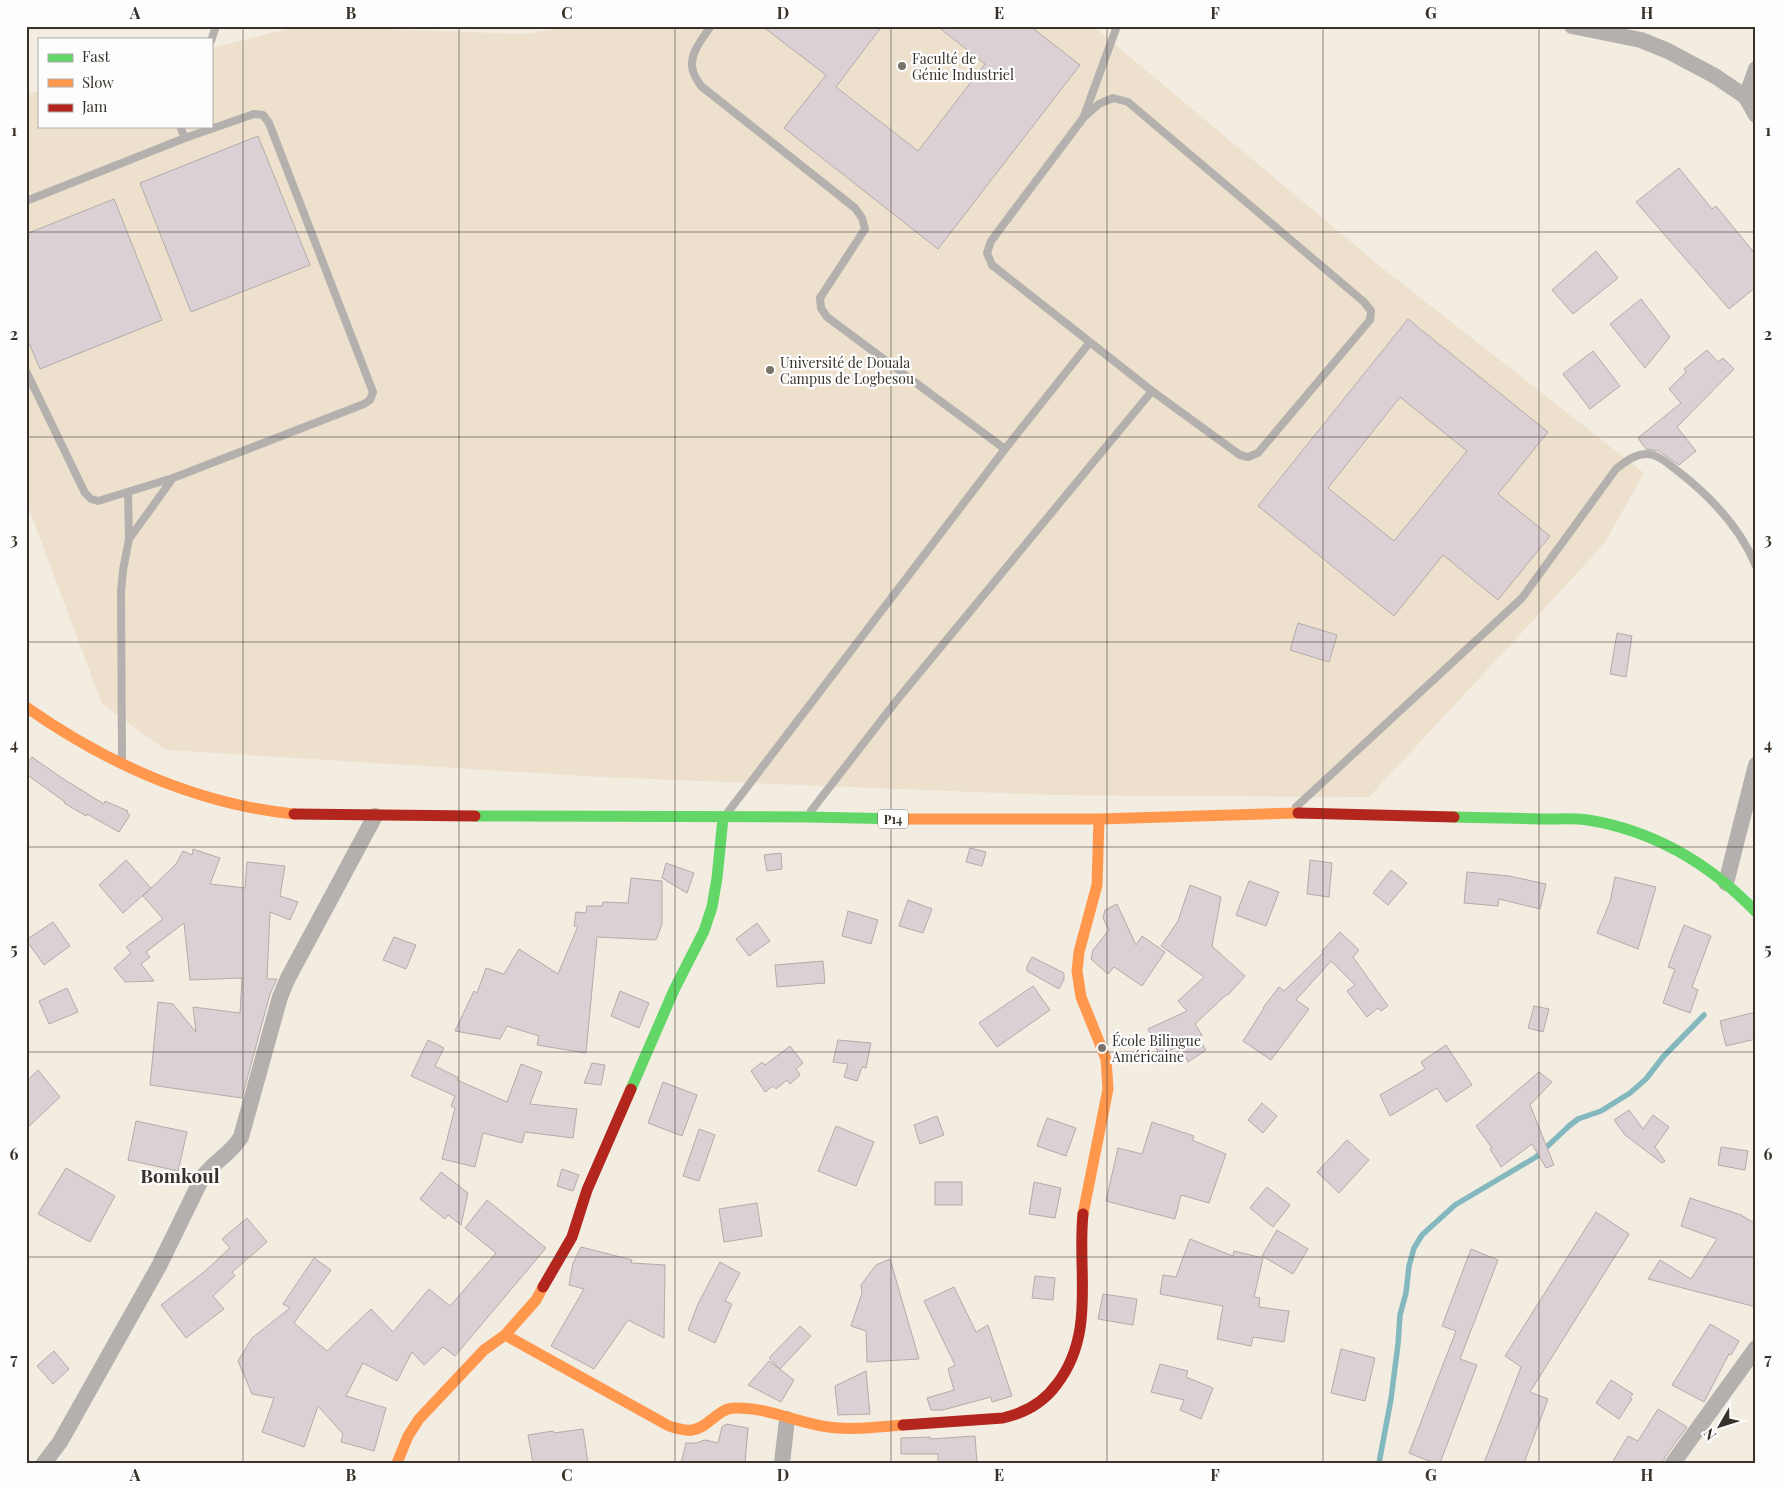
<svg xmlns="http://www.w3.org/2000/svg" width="1782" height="1489" font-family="'Playfair Display',serif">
<rect width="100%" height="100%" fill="#f3ece1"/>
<path fill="#ede1ce" d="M300,26l227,8 43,-8h523l288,241 263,206 -40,71 -235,253 -318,-2 -452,-18 -433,-27 -64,-46 -76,-203v-407l13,-3v35h172v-78z"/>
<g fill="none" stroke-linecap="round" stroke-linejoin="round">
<path stroke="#84b8bf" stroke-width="5.5" d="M1379,1463l12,-64 7,-55 2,-29 6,-22 3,-27 5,-18 8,-13 33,-30 81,-48 33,-31 9,-7 23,-8 29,-18 16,-14 17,-22 41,-42"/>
</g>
<path fill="#dbd0d4" stroke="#b2acaa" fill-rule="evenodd" d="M762,26h120l-46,61 82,64 67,-87 -48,-38h93l50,39 -142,184 -154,-121 42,-53z
M258,136l52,129 -119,47 -51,-129z
M1679,168l33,41 4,-3 40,49v32l-27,22 -93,-107z
M114,199l48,121 -122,49 -14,-33v-102z
M1596,251l22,27 -45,36 -21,-24z
M1641,299l29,38 -25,31 -35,-44z
M1408,319l140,113 -50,62 52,42 -52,64 -55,-45 -49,61 -136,-110zM1400,397l67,54 -73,90 -66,-53z
M1707,350l11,12 5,-4 11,11 -57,58 19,24 -17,14 -20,-14 -13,-2 -8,-11 43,-35 -12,-14 17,-17 -2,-3z
M1593,351l27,35 -30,23 -27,-35z
M1298,623l39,12 -8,27 -39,-12z
M1617,633l15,3 -6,41 -16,-3z
M32,757l30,21 42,26 1,-3 23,10 -1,2 3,2 -11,17 -32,-18 -1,2 -22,-13 1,-1 -39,-28v-9z
M970,848l16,4 -4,14 -16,-4z
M193,849l27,9 -10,26 35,4 2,-26 38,4 -5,30 18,6 -8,18 -20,-8 -3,67h10l-7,15 -28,104 -92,-13 8,-83 15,2 23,28 -3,-25 47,6 2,-35 -52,2 -6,-57 -38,29 4,5 -9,7 13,17 -29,1 -11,-14 17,-15 -5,-6 37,-28 -20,-23 33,-32 7,-13 9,4z
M781,853l1,16 -15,2 -3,-16z
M126,860l25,28 -28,25 -24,-28z
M1310,860l22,3 -3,34 -22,-3z
M666,863l28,10 -7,20 -25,-15z
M1391,870l16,13 -19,22 -15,-12z
M1467,872l42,4 37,8 -6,25 -41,-10 -1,7 -34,-3z
M1615,877l41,10 -18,62 -41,-16 13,-31z
M631,878l31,3v43l-6,16 -59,-3 -11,116 -49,-8 2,-9 -32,-10 -7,13 -45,-8 19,-40 3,2 9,-25 18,6 15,-25 39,25 20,-48h-4l2,-14 10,1 1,-7h15l1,-4 25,1z
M1249,881l30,11 -13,34 -30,-11z
M1190,885l31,12 -9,49 33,30 -17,19 -1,-1 -32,30 7,11 -4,2 8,13 -18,12 -8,-16 -21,9 -11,-26 39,-18 -9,-10 26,-24 -43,-31 17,-25z
M908,900l24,9 -9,24 -24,-7z
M1117,904l19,41 6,-9 23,16 -23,34 -28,-19 -6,7 -17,-15 2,-9 16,-20 -6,-12 2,-8z
M848,911l30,9 -7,24 -29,-8z
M53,922l17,24 -26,19 -18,-25z
M757,923l13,18 -21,15 -13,-17z
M1684,925l27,11 -19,51 6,3 -8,23 -27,-10 12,-34 -7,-2z
M1340,932l19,18 -6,7 35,49 -7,5 -3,-3 -11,9 -20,-26 8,-6 -24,-24 -35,39 13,9 -38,51 -28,-19 21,-33h-1l16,-21 5,4 39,-38 -1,-2z
M394,937l22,8 -10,24 -23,-9z
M1032,957l32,16v6l-5,10 -32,-18v-5z
M823,961l2,22 -48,4 -2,-22z
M1033,986l17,24 -53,37 -18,-24z
M67,988l11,24 -29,12 -10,-23z
M620,991l29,12 -10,25 -28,-12z
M1534,1006l15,3 -6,23 -15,-4z
M1756,1012v27l-30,7 -6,-25z
M428,1040l16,8 -9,18 24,12 -2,2 50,22 14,-38 21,8 -12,32 47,5 -4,29 -48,-6 -3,11 -39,-10 -8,34 -33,-8 13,-51 -4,-2 4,-10 -44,-20z
M838,1040l33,3 -5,25 -4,-1 -5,14 -13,-4 4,-13 -15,-2z
M1446,1045l26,40 -26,17 -9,-14 -47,28 -10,-21 45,-26 -4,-7z
M790,1046l13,17 -7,6 4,6 -10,9 -3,-4 -11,9 -3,-3 -8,6 -14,-21 11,-9 3,3z
M592,1063l13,2 -4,20 -17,-2z
M38,1070l22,27 -34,32v-47z
M1539,1072l13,10 -22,23 24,60 -8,3 -14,-24 -31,23 -11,-18 2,-1 -16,-22z
M663,1082l34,13 -15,41 -34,-13z
M1262,1103l15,13 -14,17 -15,-13z
M1629,1110l14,19 10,-14 16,12 -14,20 10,14 -3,2 -37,-28 -11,-15z
M937,1116l7,19 -24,9 -6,-19z
M1047,1118l29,10 -10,28 -29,-10z
M136,1121l51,11 -9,39 -50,-11z
M1152,1122l42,14 -2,4 34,14 -17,49 -28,-8 -6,24 -69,-18 12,-53 24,6z
M836,1126l38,16 -18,44 -38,-15z
M699,1129l16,6 -16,46 -16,-5z
M1347,1140l22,20 -30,33 -22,-21z
M1721,1147l27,4 -3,19 -27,-5z
M66,1168l49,28 -25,46 -52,-28z
M562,1169l17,6 -6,16 -16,-5z
M441,1172l27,21 -7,32 -13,-10 -3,4 -25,-20z
M935,1182h27v23h-27z
M1034,1182l27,6 -6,30 -26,-4z
M1267,1187l23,18 -17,22 -23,-19z
M1690,1198l51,17 15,9v83l-108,-28 12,-19 31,19 26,-40 -36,-13z
M487,1200l59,48 -91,108 -12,-9 -19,18 -12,-13 -15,29 -34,-18 -17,33 40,12 -12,43 -33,-9 2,-8 -25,-28 -14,41 -42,-15 12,-34 -22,-4 -14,-33 14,-23 38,-30 -7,-4 31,-46 17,12 -37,53 33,28 44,-42 22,23 36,-43 21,17 46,-53 -31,-25z
M757,1203l5,33 -38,6 -5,-33z
M1596,1212l33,22 -99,158 18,7 -24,64h-40l37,-96 -16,-11z
M247,1218l20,24 -35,30 3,4 -22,20 11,13 -38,29 -25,-33 43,-33 26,-24 -8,-9z
M1277,1230l31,19 -15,25 -31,-18z
M1190,1239l43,17 1,-5 29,7 -9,39 6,1 -1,9 30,4 -5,31 -31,-5 -2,9 -34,-7 6,-33 -63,-12 3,-19 13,2z
M581,1247l51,13 -1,3 34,2 -1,73 -36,-18 -34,49 -43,-23 33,-57 -15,-4 4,-22z
M1471,1249l27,11 -38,99 17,6 -37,98h-6l-25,-10 47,-122 -14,-5z
M890,1259l29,100 -52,3 -1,-31 -15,-5 11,-33 -1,-8 15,-20z
M720,1262l20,11 -15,28 7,3 -17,39 -27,-13 10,-26z
M1035,1276l20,2 -2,22 -21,-2z
M954,1287l22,45 12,-7 24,71 -20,6 -1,-5 -48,13h-12l-4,-12 27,-8 -6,-21 7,-4 -31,-64z
M1103,1294l34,5 -4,26 -35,-6z
M1710,1324l29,17 -8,14 -2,-1 -25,48 -32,-17z
M800,1326l11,10 -31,33 -11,-11z
M1341,1349l34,9 -10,43 -34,-8z
M54,1351l15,18 -16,15 -16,-18z
M769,1361l25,19 -13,22 -33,-17z
M1160,1364l28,7 -2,6 27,11 -12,31 -21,-9 4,-10 -33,-8z
M866,1371l4,43 -32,1 -3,-29z
M1611,1380l22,14 -3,3 2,2 -13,20 -23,-16z
M1658,1409l29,18 -22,30 -2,6h-51l16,-27 10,5z
M726,1424l22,4 -3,35h-64l5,-20h10l9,-3 13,3 4,-16z
M583,1429l5,34h-55l-5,-28 25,-4 1,2z
M975,1436l2,27h-39v-9h-37v-16l29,-1v2z"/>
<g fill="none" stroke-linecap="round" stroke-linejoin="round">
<path stroke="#b4b0ad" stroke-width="8" d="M711,26c-9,13 -23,29 -18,45 1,5 5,10 8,15l154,122 7,10 3,11 -45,69 1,10 6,9 178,132
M211,41l5,-15
M1113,98l15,4 236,200 7,9 -1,9 -112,133 -10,4 -8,-2 -88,-64 -160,-126 -5,-12 4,-12 93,-124 15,-13z
M1084,116l33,-90
M180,126l5,12
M26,201l159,-63 69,-24 9,1 6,8 104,269 -3,8 -6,4 -191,74 -75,23 -7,-2 -6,-6 -59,-122
M129,539l44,-61
M122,760l-1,-168 2,-22 6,-31 -1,-47
M1296,807l226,-209 94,-129c10,-8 22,-18 37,-14 10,3 18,11 26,17 32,25 61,55 77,94
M811,811l86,-111 255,-309
M728,812l277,-363 85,-107"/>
<path stroke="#b4b0ad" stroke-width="16" d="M1572,26l69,14 27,11 47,25 31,21 10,18
M1746,97l10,-28
M1726,883l30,-118
M44,1463l16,-21 99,-176 43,-88c11,-16 29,-24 39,-41l39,-140 8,-19 87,-162
M782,1463l5,-44
M1673,1463l83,-115"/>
<path stroke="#63d668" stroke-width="11" d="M475,816l332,1 98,2
M1454,817c31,1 62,1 92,2 14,0 29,-1 42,1 67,11 122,44 168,92
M631,1089l43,-99 30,-59 8,-24 5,-29 6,-60"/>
<path stroke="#ff974d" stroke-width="11" d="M26,707c80,56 170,97 268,107
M905,819h194l199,-6
M1083,1214l25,-125 -2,-30 -25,-62 -4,-26 2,-19 18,-67 2,-66
M505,1335l164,91c7,2 15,5 23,4 17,-2 25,-22 43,-22 30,-1 58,13 87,18 26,5 54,1 81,-1
M397,1463l11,-27 11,-17 65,-69 21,-15 31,-35 7,-13"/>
<path stroke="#b3261e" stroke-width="11" d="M1298,813l156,4
M294,814l181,2
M543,1287l29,-50 15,-47 44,-101
M903,1425l100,-7c22,-5 41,-16 54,-34 39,-51 20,-112 26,-170"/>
</g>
<path fill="none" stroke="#38322b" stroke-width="1" stroke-opacity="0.55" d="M243,26v1437M459,26v1437M675,26v1437M891,26v1437M1107,26v1437M1323,26v1437M1539,26v1437M26,232h1730M26,437h1730M26,642h1730M26,847h1730M26,1052h1730M26,1257h1730"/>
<g fill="#79736b" stroke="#fdfdfd" stroke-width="2">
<circle cx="902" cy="66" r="5"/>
<circle cx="770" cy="370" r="5"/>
<circle cx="1102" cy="1048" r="5"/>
</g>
<g text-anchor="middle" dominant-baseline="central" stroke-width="4.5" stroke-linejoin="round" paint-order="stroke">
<rect fill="#fdfdfd" stroke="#736f6a" stroke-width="1" x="878" y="809.5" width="30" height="19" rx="4"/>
<g font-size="12" font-weight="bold" fill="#38322b">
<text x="893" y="819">P14</text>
</g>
<g font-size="14" fill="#38322b" stroke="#fdfdfd" text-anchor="start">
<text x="912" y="58">Faculté de<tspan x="912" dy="16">Génie Industriel</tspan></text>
<text x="780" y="362">Université de Douala<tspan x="780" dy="16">Campus de Logbesou</tspan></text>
<text x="1112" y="1040">École Bilingue<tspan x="1112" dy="16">Américaine</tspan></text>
</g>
<g font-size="19" font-weight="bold" fill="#38322b" stroke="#fdfdfd">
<text x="180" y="1175">Bomkoul</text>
</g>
</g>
<rect width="1782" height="1489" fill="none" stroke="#fdfdfd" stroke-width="55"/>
<rect x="38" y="38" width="175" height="90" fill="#fdfdfd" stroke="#aeaca9"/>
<rect x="48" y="54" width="25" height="8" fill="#63d668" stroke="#aeaca9"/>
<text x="82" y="62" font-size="15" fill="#38322b">Fast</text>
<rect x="48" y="79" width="25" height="8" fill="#ff974d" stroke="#aeaca9"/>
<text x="82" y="88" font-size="15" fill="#38322b">Slow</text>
<rect x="48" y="104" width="25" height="8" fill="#b3261e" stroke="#aeaca9"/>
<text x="82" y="112" font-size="15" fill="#38322b">Jam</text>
<g transform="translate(1720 1426) rotate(231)" stroke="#fdfdfd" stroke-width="4" paint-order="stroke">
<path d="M0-4L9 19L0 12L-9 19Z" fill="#38322b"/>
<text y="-8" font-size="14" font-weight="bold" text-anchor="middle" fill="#38322b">N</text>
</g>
<rect x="28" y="28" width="1726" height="1434" fill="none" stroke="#38322b" stroke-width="2"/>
<g font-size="16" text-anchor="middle" font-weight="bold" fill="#38322b">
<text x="135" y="19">A</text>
<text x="351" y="19">B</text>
<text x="567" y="19">C</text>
<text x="783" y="19">D</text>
<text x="999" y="19">E</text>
<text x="1215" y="19">F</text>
<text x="1431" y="19">G</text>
<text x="1647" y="19">H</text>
<text x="14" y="136">1</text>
<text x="1768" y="136">1</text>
<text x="14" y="340">2</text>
<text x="1768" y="340">2</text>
<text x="14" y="545">3</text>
<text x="1768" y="545">3</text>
<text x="14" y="750">4</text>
<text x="1768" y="750">4</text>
<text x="14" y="955">5</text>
<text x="1768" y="955">5</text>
<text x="14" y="1160">6</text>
<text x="1768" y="1160">6</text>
<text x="14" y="1365">7</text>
<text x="1768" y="1365">7</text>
<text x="135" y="1481">A</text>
<text x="351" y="1481">B</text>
<text x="567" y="1481">C</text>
<text x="783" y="1481">D</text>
<text x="999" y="1481">E</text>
<text x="1215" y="1481">F</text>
<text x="1431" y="1481">G</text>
<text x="1647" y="1481">H</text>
</g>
</svg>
